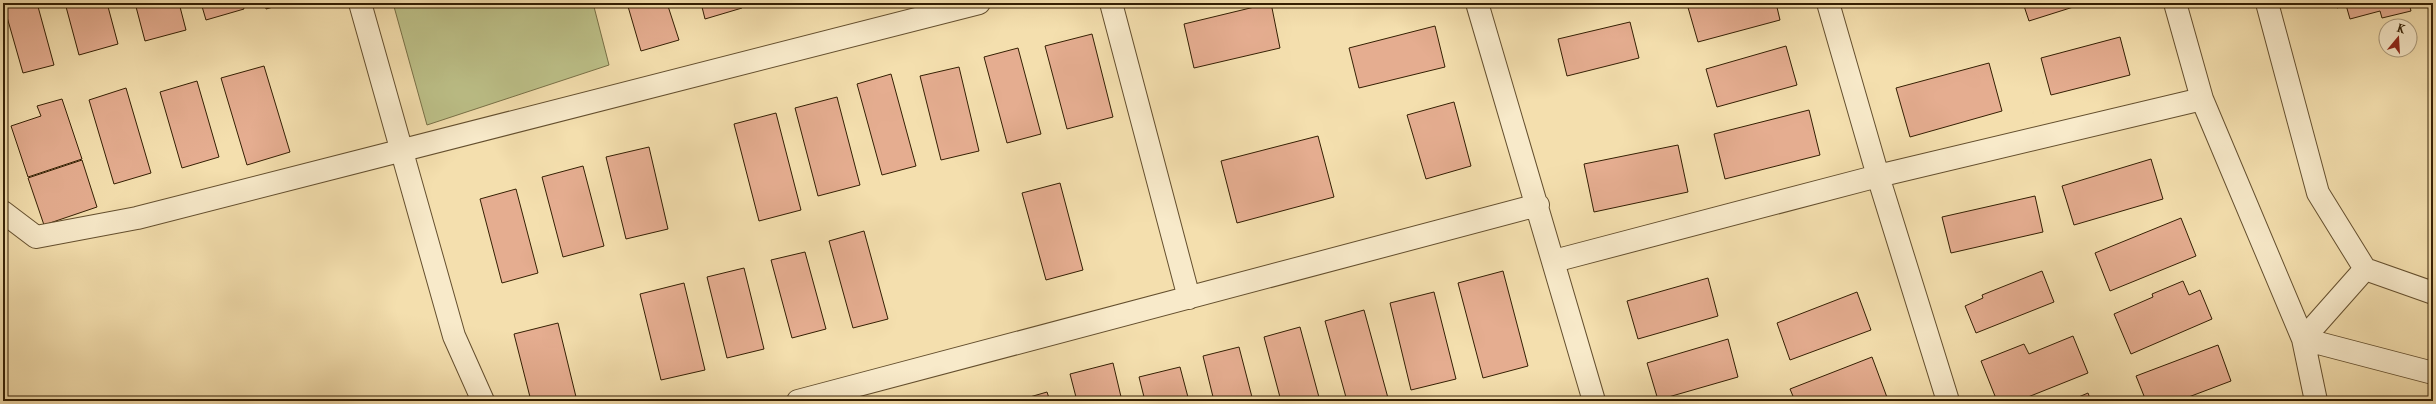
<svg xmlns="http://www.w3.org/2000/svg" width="2436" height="404" font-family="'IM FELL Double Pica',serif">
<rect width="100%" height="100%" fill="#f4dfae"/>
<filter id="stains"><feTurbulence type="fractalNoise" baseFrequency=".005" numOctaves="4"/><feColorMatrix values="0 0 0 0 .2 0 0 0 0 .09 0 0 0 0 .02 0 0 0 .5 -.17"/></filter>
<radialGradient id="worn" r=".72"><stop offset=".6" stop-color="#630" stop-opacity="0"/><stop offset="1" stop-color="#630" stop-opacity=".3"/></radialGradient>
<path fill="#bdc189" stroke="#787046" d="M393,3h200l16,62 -182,60z"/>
<path fill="#e5ad90" stroke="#341f03" d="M3,3h34l17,62 -31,8z
M65,3h42l11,41 -39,11z
M135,3h44l7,27 -41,11z
M201,3h41l2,6 -38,11z
M265,3h22l-21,6z
M627,3h40l12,37 -38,11z
M701,3h40l1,5 -37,11z
M1271,3l9,45 -86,20 -10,-44z
M1776,3l4,17 -82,22 -11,-38z
M2023,3h63l-57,18z
M2336,3h73l2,8 -29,7 -2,-7 -30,8 -4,-14 -9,3z
M1630,22l9,36 -72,18 -9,-37z
M1435,26l10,41 -86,21 -10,-40z
M1092,34l21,83 -46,12 -22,-83z
M2120,37l10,38 -79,20 -10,-37z
M1786,46l11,39 -80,22 -11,-38z
M1018,48l23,86 -34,9 -23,-86z
M1989,63l13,48 -92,26 -14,-49z
M264,66l26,86 -43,13 -26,-87z
M959,67l20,84 -38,9 -21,-84z
M891,74l25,92 -34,9 -25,-91z
M197,81l22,76 -37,11 -22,-76z
M126,88l25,85 -37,11 -25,-84z
M837,97l23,88 -42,11 -23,-88z
M62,99l20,60 -54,18 -17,-51 30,-10 -4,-10z
M1454,102l17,64 -45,13 -19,-64z
M1809,110l11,45 -95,24 -11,-45z
M776,113l25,97 -42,11 -25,-97z
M1318,136l16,61 -97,26 -16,-62z
M1678,145l10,47 -94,20 -10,-48z
M649,147l19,82 -42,10 -20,-82z
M2151,159l12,40 -89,26 -12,-39z
M82,160l15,47 -53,18 -16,-47z
M583,166l21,80 -41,11 -21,-80z
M1060,183l23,87 -37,10 -24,-87z
M516,189l22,84 -36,10 -22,-84z
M2035,196l8,36 -92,21 -9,-36z
M2181,218l15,38 -86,35 -15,-38z
M864,231l24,88 -35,9 -24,-87z
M805,252l21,77 -34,9 -21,-78z
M744,268l20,81 -37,9 -20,-81z
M1503,271l25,95 -45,12 -25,-95z
M2042,271l12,31 -78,31 -11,-27 18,-8 -1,-3z
M1708,278l10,38 -80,23 -11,-38z
M2183,281l6,14 11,-5 12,29 -81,35 -17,-40 39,-17 -1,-3z
M684,283l21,87 -44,10 -21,-86z
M1434,292l22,87 -45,11 -21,-87z
M1857,292l14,38 -81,30 -13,-37z
M1364,310l24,88 -11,3h-30l-22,-80z
M558,323l19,78h-46l-17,-67z
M1300,327l20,74h-39l-17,-64z
M2073,336l15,37 -70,28h-21l-16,-40 43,-17 5,10z
M1728,339l10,38 -80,23 -11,-37z
M2218,345l13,36 -53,20h-32l-10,-25z
M1239,347l14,54h-39l-11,-45z
M1872,357l16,43 -93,1 -5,-12z
M1113,363l9,38h-45l-7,-27z
M1180,367l9,34h-44l-6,-24z
M1047,392l3,9h-34z
M2088,393l3,8h-22z"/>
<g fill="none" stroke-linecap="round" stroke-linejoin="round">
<defs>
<path id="minor" d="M360,3l94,333 29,65
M1111,3l78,295
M1477,3l117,398
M1828,3l50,173 70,225
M2175,3l27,96 101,240 130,34
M2267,3l51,190 47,76 68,24
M3,212l33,25 101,-19 842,-215
M1554,261l324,-85 324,-77
M798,401l740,-196
M2316,401l-13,-62 62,-70"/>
</defs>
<use href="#minor" stroke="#644f2e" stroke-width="24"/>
<use href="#minor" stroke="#f8eaca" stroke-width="22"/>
</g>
<rect width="2436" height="404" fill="none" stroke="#f4dfae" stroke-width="16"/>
<rect x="4" y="4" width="2428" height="396" fill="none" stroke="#341f03" stroke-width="2"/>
<rect x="8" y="8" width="2420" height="388" fill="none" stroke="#341f03"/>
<g transform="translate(2398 38) rotate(18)"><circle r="19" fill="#f8eaca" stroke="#aa997a"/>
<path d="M0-3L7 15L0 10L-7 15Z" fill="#8f2418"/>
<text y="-6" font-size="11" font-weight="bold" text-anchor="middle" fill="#341f03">K</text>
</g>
<rect width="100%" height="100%" filter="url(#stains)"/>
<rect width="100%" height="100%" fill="url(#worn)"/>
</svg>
